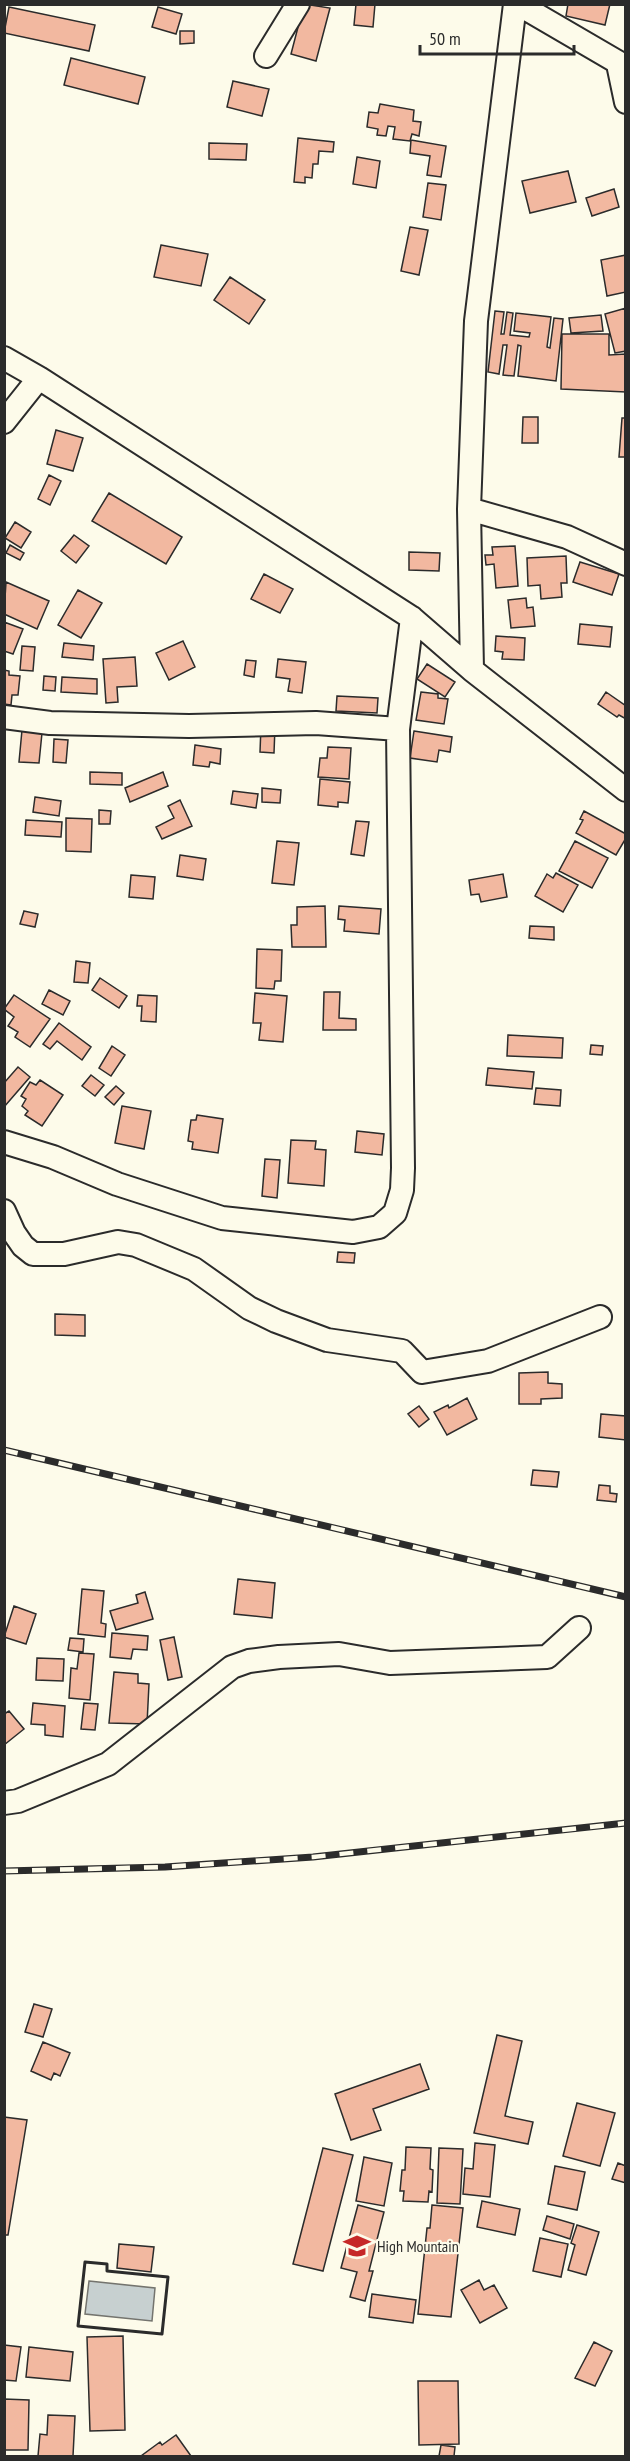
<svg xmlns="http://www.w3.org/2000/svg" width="630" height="2461" font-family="'PT Sans Narrow',sans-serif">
<rect width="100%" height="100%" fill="#fdfbea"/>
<path fill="#c7d0d0" stroke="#74746e" stroke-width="1.5" d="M89,2281l66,7 -3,33 -67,-7z"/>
<path fill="#f2b8a0" stroke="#2b2b2b" stroke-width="1.5" d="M304,4l26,4 -14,53 -25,-7z
M356,4h19l-2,23 -19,-2z
M568,4h42l-5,21 -39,-9z
M9,7l86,18 -6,26 -85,-18z
M158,7l24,7 -6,20 -24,-7z
M180,31h14v12l-14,1z
M71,58l74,19 -7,27 -74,-19z
M233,81l36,8 -7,27 -35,-9z
M380,104l34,6 -1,11 8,1 -2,14 -7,-2 -2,7 -17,-2 2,-12 -7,-1 -2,10 -9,-1 1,-6 -11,-2 2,-15 9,1z
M298,138l36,4 -1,10 -14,-1 -1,13h-5l-1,14 -7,-1v6l-11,-1z
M411,140l35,6 -5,31 -14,-2 3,-19 -20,-3z
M209,143l38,1 -1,16 -37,-1z
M357,157l23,4 -4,27 -23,-4z
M568,171l8,31 -46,11 -8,-32z
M428,183l18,2 -5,35 -18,-3z
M614,189l5,18 -27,9 -6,-18z
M410,227l18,3 -9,45 -18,-4z
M161,245l47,9 -7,32 -47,-9z
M626,255v37l-19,4 -6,-36z
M230,277l35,23 -16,24 -35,-24z
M626,308v43l-11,2 -10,-39z
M495,311l9,1 -3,22h3l3,-22 6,1 -3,22 19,2 1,-4 -16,-2 2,-18 35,4 -4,30 3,1 4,-30 9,1 -7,62 -38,-5 3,-30 -3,-1 -4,31 -11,-1 4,-30h-4l-4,29 -11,-2z
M601,315l2,16 -32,2 -2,-15z
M562,334h47v21l17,-1v38l-65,-3z
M523,417h15v26h-16z
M622,418h4v39h-7z
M56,430l27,8 -10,33 -26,-7z
M49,475l12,6 -11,24 -12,-6z
M109,493l73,44 -16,27 -74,-43z
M15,522l16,10 -10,16 -16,-10z
M74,535l15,11 -13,17 -15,-12z
M10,545l14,8 -4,7 -14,-7z
M515,546l3,40 -22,2 -2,-24 -8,1 -1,-10h8l-1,-8z
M409,552l31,1 -1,18 -30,-1z
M566,556l1,27h-6l1,14 -21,2 -1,-14 -12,1 -1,-28z
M580,562l39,12 -7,21 -39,-13z
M264,574l29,15 -13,24 -29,-14z
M6,582l43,19 -12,28 -33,-15z
M78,590l24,13 -21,35 -23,-13z
M526,598l1,10 6,-1 2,19 -24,2 -3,-28z
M4,622l19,7 -10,25 -9,-3z
M580,624l32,3 -2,20 -32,-3z
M496,636l29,2 -1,22 -22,-1 1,-7 -8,-1z
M183,641l12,26 -26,13 -13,-27z
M64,643l30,3 -1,14 -31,-3z
M22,646l13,1 -2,24 -13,-1z
M135,657l2,29 -20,1 1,15 -12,1 -3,-44z
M278,659l28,3 -4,31 -14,-2 2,-12 -14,-2z
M246,660l10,1 -2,16 -10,-2z
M427,664l28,18 -10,15 -28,-18z
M4,670l5,1v4l11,1 -2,19h-6l-1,10 -7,-1z
M44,676l12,1 -1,14 -12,-1z
M62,677l35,2v15l-36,-2z
M421,692l17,2v4l10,1 -4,25 -28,-4z
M606,692l20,14v13l-7,-4 -2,2 -19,-13z
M337,696l41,2 -1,15 -41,-2z
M261,726l14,1 -1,26 -14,-1z
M22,730l20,3 -3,30 -20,-1z
M414,731l38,6 -2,15 -11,-2 -2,12 -27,-4z
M54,739l14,1 -2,23 -13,-1z
M195,745l26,4 -1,15 -10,-2 -1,5 -16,-2z
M328,747l23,1 -2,31 -31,-2 2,-19h7z
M90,772l32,1v12l-32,-1z
M163,772l5,14 -38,16 -5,-14z
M320,779l30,3 -2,21 -10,-1v5l-20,-2z
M262,788l19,2 -1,13 -18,-1z
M233,791l25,3 -2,14 -25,-4z
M35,797l26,4 -2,15 -26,-4z
M180,800l12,26 -30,13 -6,-12 18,-9 -6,-12z
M99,810l12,1 -1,13h-11z
M584,811l42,23v4l-10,17 -40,-22 7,-13 -3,-1z
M66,818l26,1 -1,33 -25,-1z
M26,820l36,2 -1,15 -36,-2z
M356,821l13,1 -5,34 -13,-2z
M277,841l22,2 -5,42 -22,-2z
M575,841l33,17 -16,30 -33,-17z
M180,855l26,4 -3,21 -26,-4z
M556,873l22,12 -15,27 -28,-16 12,-22 6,4z
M503,874l4,23 -26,5 -2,-8 -8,1 -2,-15z
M131,875l24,2 -2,22 -24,-2z
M325,906l1,41h-34l-1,-22h6v-18z
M339,906l42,3 -2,25 -35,-3 1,-11 -7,-1z
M24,911l14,3 -3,13 -15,-3z
M530,926l24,1v13l-25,-2z
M257,949l25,1 -1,31h-6l-1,8 -18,-1z
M76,961l14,2 -2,20 -14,-1z
M100,978l27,18 -8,12 -27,-18z
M49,990l21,11 -7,14 -21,-11z
M324,992h16l-1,26 17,1v11h-33z
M255,993l32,3 -4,46 -24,-2 2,-17h-8z
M14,995l36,24 -20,28 -15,-10 3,-5 -10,-6 6,-9 -10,-8z
M138,995l19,1 -1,26 -15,-1 1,-15h-5z
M59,1023l32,24 -9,13 -25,-19 -7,8 -7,-5z
M508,1035l55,3 -1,20 -55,-2z
M591,1045l12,1 -1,9 -12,-1z
M112,1046l13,9 -14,21 -12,-8z
M18,1067l12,10 -26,30v-24z
M488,1068l46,4 -2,17 -46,-4z
M91,1075l13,10 -9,11 -13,-10z
M40,1080l23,15 -21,31 -17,-11 3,-4 -6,-5 4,-7 -5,-3 9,-14 6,3z
M116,1086l8,7 -10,12 -9,-8z
M536,1088l25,2 -1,16 -26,-2z
M122,1106l29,5 -7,38 -29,-6z
M197,1115l26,4 -5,34 -26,-4 1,-7 -5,-1 3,-21h5z
M357,1131l27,3 -2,21 -27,-3z
M291,1140l25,1 -1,8 11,1 -2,36 -36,-3z
M265,1159l15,1 -3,38 -15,-2z
M338,1252l17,1 -1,10 -17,-1z
M55,1314l30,1v21l-30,-1z
M548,1372v11l14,1v14l-21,1v5h-22v-31z
M467,1398l10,21 -30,16 -13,-23 14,-7 1,3z
M419,1406l10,13 -10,8 -11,-13z
M601,1414l25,2v24l-27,-3z
M533,1470l26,2 -2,15 -26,-2z
M599,1485l11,1v7l7,1 -1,8 -19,-2z
M238,1579l37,4 -3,35 -38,-4z
M82,1589l22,2 -3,32 5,1 -1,13 -27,-3z
M145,1592l8,27 -37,11 -6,-19 28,-8 -2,-8z
M14,1606l22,8 -10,30 -22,-7z
M112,1633l36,3 -1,14 -14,-1 -2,10 -21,-2z
M174,1637l8,40 -14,3 -8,-40z
M70,1638l14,1 -1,13 -15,-2z
M79,1653l15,1 -4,46 -21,-2 2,-30 6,1z
M37,1658l27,1 -1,22 -27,-1z
M114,1672l24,2v9l11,1 -2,40 -38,-1z
M33,1703l32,3 -2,31 -18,-2v-10l-14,-1z
M84,1703l14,1 -3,26 -14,-1z
M9,1711l15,18 -20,16v-31z
M34,2004l18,5 -9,28 -18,-5z
M497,2035l25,6 -17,75 28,6 -5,22 -54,-11z
M43,2042l27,11 -10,23 -6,-3 -3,7 -20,-9z
M420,2064l9,25 -56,20 8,21 -30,10 -16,-46z
M577,2103l38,10 -15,53 -37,-10z
M4,2117l23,3 -19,115h-4z
M475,2143l20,2 -5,52 -27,-3 2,-26 8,1z
M406,2147l25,1 -1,21 3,1 -1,22 -3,-1 -1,11 -25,-1 1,-10h-4l2,-21h3z
M323,2148l30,7 -30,116 -30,-7z
M439,2148l24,1 -3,55 -23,-1z
M364,2157l28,6 -8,43 -28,-5z
M618,2163l8,3v17l-14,-4z
M555,2166l30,6 -8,38 -29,-6z
M482,2201l38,8 -5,26 -38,-8z
M358,2205l26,7 -15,59h4l-8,30 -15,-4 7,-25 -16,-4z
M432,2205l31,3 -12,109 -33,-3 9,-86h3z
M547,2216l27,8 -4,15 -27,-9z
M577,2225l22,7 -13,43 -18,-5 7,-25 -4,-2z
M540,2238l28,6 -7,33 -28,-6z
M119,2244l35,3 -3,25 -34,-4z
M479,2280l5,10 10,-5 13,23 -27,15 -19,-33z
M372,2294l44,6 -3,23 -44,-6z
M123,2336l2,94 -35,1 -3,-94z
M594,2342l18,9 -17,35 -20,-8z
M4,2345l17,2 -5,34 -12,-1z
M29,2347l44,5 -3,29 -44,-4z
M418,2381h40l1,63 -40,1z
M4,2399l25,1 -1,50h-24z
M48,2415l27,1 -2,40h-35l2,-22 7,1z
M176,2435l15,21h-50l19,-14 2,3z
M441,2445l14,2 -1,9h-15z"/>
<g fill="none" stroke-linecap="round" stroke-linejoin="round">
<defs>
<path id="minor" d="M518,4l108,63
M266,56l32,-52
M618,64l8,38
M4,358l35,20 373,240 60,52 154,120
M4,422l35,-44
M469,509l98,28 59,27
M472,670l-3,-161 7,-188 39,-317
M4,717l46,6 139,3 127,-3 82,6
M4,1142l49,15 64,27 105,34 131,14 26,-5 16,-14 7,-23 1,-22 -5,-439 14,-111
M4,1211l10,22 9,13 10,8h31l54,-12 18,3 58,24 55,39 27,13 51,19 75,11 20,21 66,-11 112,-44
M4,1803l14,-2 90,-37 124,-97 17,-6 30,-4 60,-3 51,9 157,-6 32,-29"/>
</defs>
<use href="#minor" stroke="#2b2b2b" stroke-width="26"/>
<use href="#minor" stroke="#fdfbea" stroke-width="22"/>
<defs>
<path id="rail" d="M4,1450l622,147
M4,1871l161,-4 148,-10 313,-34"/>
</defs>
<use href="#rail" stroke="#2b2b2b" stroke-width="7"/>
<use href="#rail" stroke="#fdfbea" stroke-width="4.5" stroke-dasharray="14" stroke-linecap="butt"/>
<path stroke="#2b2b2b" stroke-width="3" d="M85,2262l22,2v7l61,6 -6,57 -84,-8z"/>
</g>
<defs>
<symbol id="school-bare" viewBox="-9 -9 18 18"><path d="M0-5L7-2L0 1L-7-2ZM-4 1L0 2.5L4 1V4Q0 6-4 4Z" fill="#c62828" stroke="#fdfbea" stroke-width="2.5" paint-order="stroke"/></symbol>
</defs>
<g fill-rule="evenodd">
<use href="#school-bare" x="338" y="2227" width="38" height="38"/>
</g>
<g text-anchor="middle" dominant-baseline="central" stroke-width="4.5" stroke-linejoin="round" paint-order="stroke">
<g font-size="16" fill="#2b2b2b" stroke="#fdfbea" text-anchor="start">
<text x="377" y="2246">High Mountain</text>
</g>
</g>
<rect width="630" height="2461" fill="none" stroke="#2b2b2b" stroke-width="12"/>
<path d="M420 45v9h154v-9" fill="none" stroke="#2b2b2b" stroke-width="3"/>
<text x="429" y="45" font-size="18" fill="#2b2b2b" stroke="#fdfbea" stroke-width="4.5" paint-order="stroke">50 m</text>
</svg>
